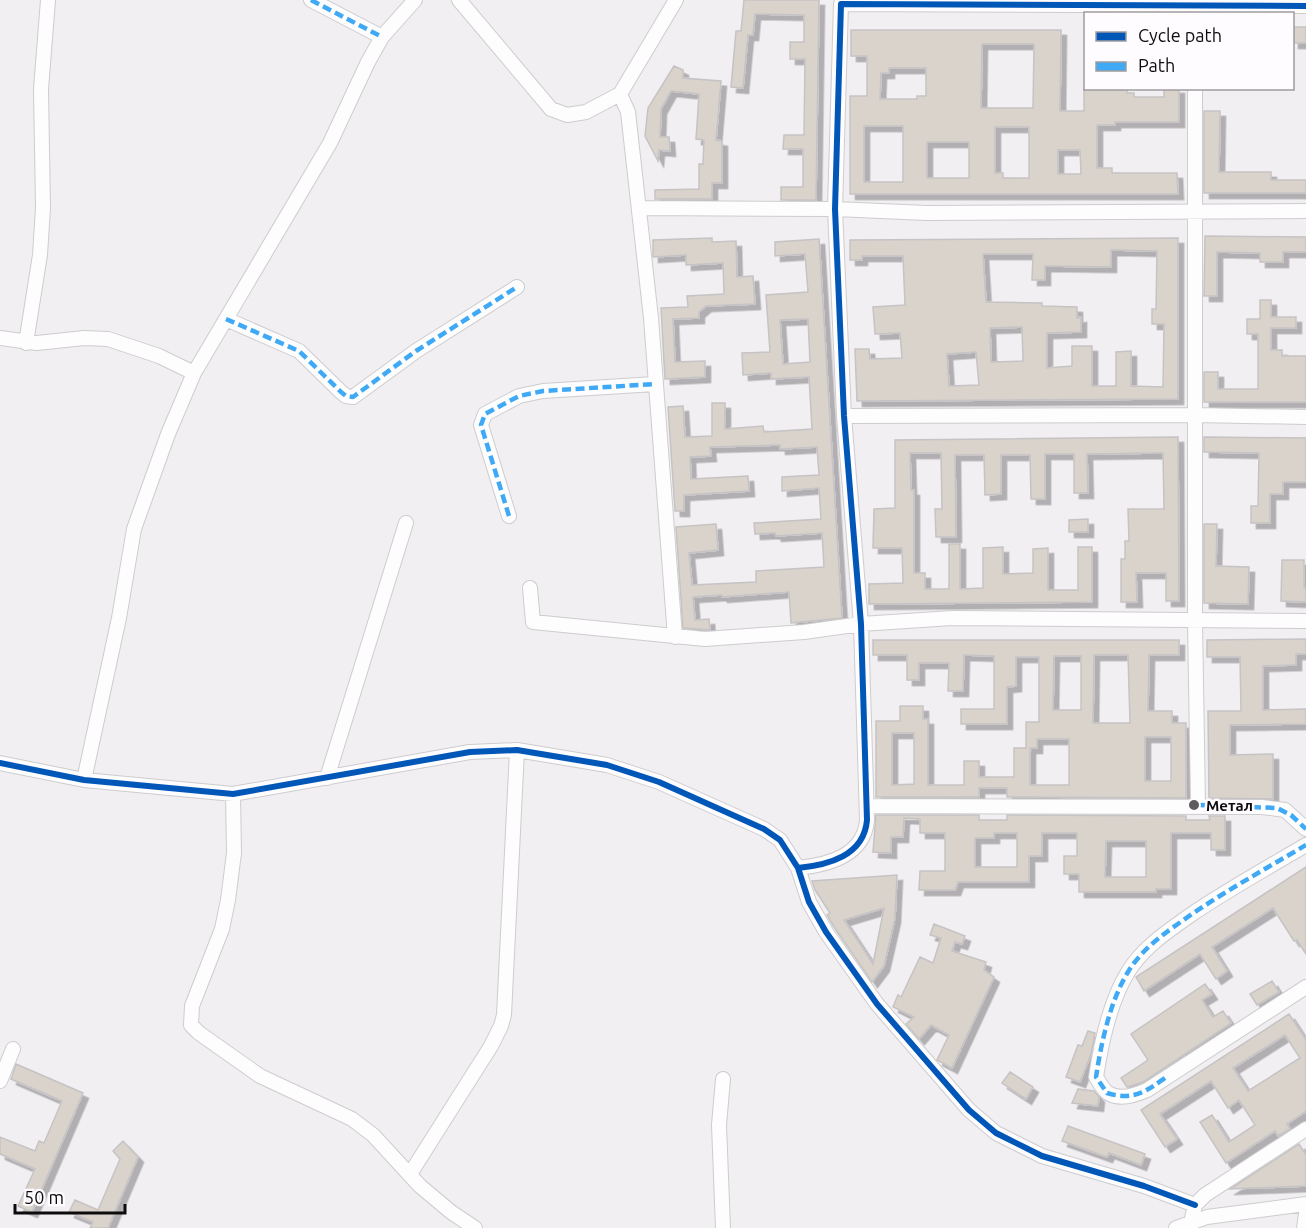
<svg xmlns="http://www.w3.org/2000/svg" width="1306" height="1228" font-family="Ubuntu,sans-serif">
<defs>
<filter id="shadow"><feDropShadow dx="5.5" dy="5.5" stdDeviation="0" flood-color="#0004"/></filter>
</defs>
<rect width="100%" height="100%" fill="#f2eff2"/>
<path fill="#dad3cc" stroke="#c5c3c4" stroke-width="1.5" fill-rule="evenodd" filter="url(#shadow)" d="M744,0h75l-3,200h-35v-13h22v-38h-20l1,-14h20l1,-76h-15v-17h14v-27l-49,-1 -2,21h-5l-5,53 -12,-1 5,-56h5z
M1293,27h13v16h-13z
M851,30h210l-1,81h24v-23h43v5h7v4h30v-9h15v34h-64v3h-18v43h15v5h65l1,21h-328v-98h17v-40h-16zM982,44h52l-1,64h-52zM889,68h37v28h-9v3h-37l1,-26h8zM864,126h39v56h-39zM995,127h34v51h-26v-5h-8zM927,142h42v36h-42zM1058,150h22l1,24h-23z
M674,66l9,4v8l38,3 -5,59 6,1v42h-10v16h-57v-9l44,-1v-25h4l1,-24 -8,-1 3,-45 -28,-3 -10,18 -1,28h9l1,14 -11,-1 -1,11 -13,-25 3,-28z
M1204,111h16l-1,61h52v8h35v13h-102z
M1205,236l101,1v15h-23v10h-23v-9l-43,-1v44h-13z
M712,238v4l24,-1 1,36 16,-1 2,28 -49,2 -7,6v6l-26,1 2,43 30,-1v16l-40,2 -4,-71 27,-1 -1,-11 37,-2 -1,-31 -37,2v-10l-33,2v-17z
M1178,238v161l-321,2 -2,-52h14l1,10 32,-1 -2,-25 -25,1 -2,-27 32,-2 -2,-49h-41v4h-12v-20zM1111,250l46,1 -1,58h-4v15h12l-1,63 -32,-1v-35l-15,1v34h-24v-40h-20v20l-25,2v-35l34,-1v-15l-4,1v-11l-35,-1v-3l-56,-1 -3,-48h50l-1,26h13v-14l66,1zM1022,327l1,34 -32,1 -1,-34zM976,352l3,33 -30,1 -2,-32z
M819,239l23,379 -51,5 -2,-31 -67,5v-2l-29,2 2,23 14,-1 1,11 -27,-2 -7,-101 40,-3 2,26 -29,3 3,32 64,-3v-11l68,-4 -2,-34 -46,3 -1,-3 -20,1 -1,-11 67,-4 -2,-31 -37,3v-14l37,-2 -2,-28 -37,2v-4l-70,2 1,9 -21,1 1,22 57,-3 1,15 -65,4v16h-9l-7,-104 15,-1 2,31 27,-1v-33h13v26l38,-3 1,6 48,-3 -3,-52 -38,2v-6l-28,2 -1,-22 28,-1 -4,-57 42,-3 -3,-38 -30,2v-14zM808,319l2,43 -27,2 -3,-44z
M1260,300h11v17h25v11h-25v22h11v6h24v46h-102v-30h14v17h40v-55h-11v-15h13z
M1178,437l1,164h-13v-28h-30l1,29h-16v-43h4v-18h4l-1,-32h36l-1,-56 -76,1 1,39h-14v-39h-29v45h-14l-1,-44h-29v39l-16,1 -1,-40h-29l1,82h-20l-1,-28h7l-1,-56h-31l1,37h3v83h11v16h24v-45h11v45l23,-1v-40l20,-1v27l30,-1v-24l15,-1v42h30v-43h14v55l-223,2v-20l34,-1 -1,-35h-29l1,-39 21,-1v-68z
M1204,437l102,1v44h-23v12h-13v29h-19v-17h7l1,-53 -55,-1z
M1088,519v13h-19v-12z
M1204,524h13l-1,42 33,1 -1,37 -44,-1z
M1282,560h22v28h2v14l-25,-1z
M1306,639v15h-10v11l-33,1v44l43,-1v15l-76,1v30l43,-1v45l-64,-1 -1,-87h33l-1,-54h-33v-17z
M873,640h306v15h-30l-1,56h24v12h14v75l-179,-1v-9h-28v9h-103v-76h24v-15h23v13h5v66h36v-24h15v16h35v-29h12v-26h13v-65h-23v29l-9,1v37h-46v-15h33v-53l-30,-1 -1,36h-15l1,-28h-30v17h-12v-25h-34zM1094,655h34l2,68h-37zM1054,656h27v54h-28zM892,733h22v51l-22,1zM1145,737h26v44h-26zM1037,739h32v46h-39v-37h7z
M876,815h103v5h28v-5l179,1v4h24l-1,-4h16v34h-14v-17h-40v56h-15v3h-77v-18h-15v-18h13v-23h-35v23h-13v26h-71l-3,8h-36l1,-19h25v-38h-25v-14l-16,-1 -1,19h-12v16l-18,-1zM994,833h23v34h-42v-29h19zM1106,841h40v36h-41z
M1306,867v87l-9,-14 -3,1 -21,-33 -61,39 15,24 -11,8 -16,-25 -56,37 -8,-14z
M897,875l-2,43 -11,48 -12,16 -38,-55 -7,-12 3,-2 -15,-23 -3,-9zM884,908l-11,56 -29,-44z
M934,924l31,12 -3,8 -7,-2 -3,9 34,11 -2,8 10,7 -42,91 -15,-8 12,-25 -18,-10 -12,14 -13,-15 8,-7 -21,-10 5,-12 3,2 19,-40 13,6 8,-25 -11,-3z
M1272,981l7,11 -22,13 -7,-11z
M1205,984l7,10 -10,6 11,17 10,-6 8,12 -88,59 -16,5 -6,-9 27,-18 -17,-26z
M1289,1014l17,26v71l-19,13 3,5 -12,7 -3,-5 -49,32 -26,-41 12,-7 17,27 26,-17 -16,-25 -11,8 -17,-27 -51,33 17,25 -12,8 -24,-37zM1285,1035l15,23 -52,33 -15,-23z
M1088,1031l7,2 -4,21 -11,28 -14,-5 12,-32 4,1z
M16,1064l67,29 -51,119 -14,-6 17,-37 -35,-15v-17l35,14 4,-10 5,2 18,-42 -51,-22z
M1010,1072l23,15 -7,12 -24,-16z
M1078,1089l16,2 5,6 -1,9 -26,-3z
M1068,1126l77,28 -4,11 -32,-12 -2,4 -45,-16z
M123,1141l15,16 -30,71h-18l3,-6 -24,-10 6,-12 23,10 22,-51 -7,-8z
M1299,1144l7,11v31l-76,3z"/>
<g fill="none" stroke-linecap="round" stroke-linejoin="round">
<defs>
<path id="minor" d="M311,0l71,37
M459,0l92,109 16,6 19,-3 34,-18 56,-94
M1195,88v533l3,184
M620,94l8,18 23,206 24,319
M639,208l196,1 92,4 379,-2
M226,319l73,32 42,41 5,4 7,1 63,-46 101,-64
M0,338l37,5 47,-5 24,1 51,17 35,17
M26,343l14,-88 3,-47 -2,-119 7,-89
M844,416l351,-1 111,2
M509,516l-28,-91 4,-11 34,-18 24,-5 112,-7
M530,588l3,34 172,17 99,-7 57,-8 91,-6 354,3
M0,763l84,17 149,14 237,-42 47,-2 90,15 52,17 105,47 16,11 18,28 11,34 17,30 51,72 92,106 27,23 46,23 102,30 51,19
M327,778l79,-255
M84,780l35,-162 15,-89 34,-95 26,-61 136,-230 38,-81 14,-25 33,-37
M233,794l1,59 -6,47 -6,29 -30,77 -1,19 8,8 61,43 92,43 21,16 47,51 31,26 24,16
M868,806l394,1 23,3 21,19
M1306,845c-39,23 -77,44 -114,69 -24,17 -49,33 -64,58 -18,29 -27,72 -32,105 3,5 7,13 12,16 12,8 28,2 39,-3l159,-103
M798,868c30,-3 66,-12 69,-48l-6,-196 -17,-208 -9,-207 6,-205 465,2
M723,1079l-4,46 4,103
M0,1081l13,-32
M410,1174l81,-128 10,-20 3,-11 13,-265
M1191,1223l4,-18 10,-10 101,-66
M1176,1228l31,-11 99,-13
M1304,1228l2,-14"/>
</defs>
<use href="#minor" stroke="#ceccce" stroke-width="16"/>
<use href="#minor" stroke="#fdfdfd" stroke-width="14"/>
<path stroke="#3fa9f5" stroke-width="4.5" stroke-dasharray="9 4.5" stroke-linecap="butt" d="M311,0l71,37
M226,319l73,32 42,41 5,4 7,1 63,-46 101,-64
M509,516l-28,-91 4,-11 34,-18 24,-5 112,-7
M1198,805l79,3 14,7 15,14
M1165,1078c-20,14 -32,23 -58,15l-11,-16c5,-33 14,-76 32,-105 15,-25 40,-41 64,-58 37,-25 75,-46 114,-69"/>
<defs>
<path id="cycleway" d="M0,763l84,17 149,14 237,-42 47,-2 90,15 52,17 105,47 16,11 18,28 11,34 17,30 51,72 92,106 27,23 46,23 102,30 51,19
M798,868c30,-3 66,-12 69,-48l-6,-196 -17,-208 -9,-207 6,-205 465,2"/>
</defs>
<use href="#cycleway" stroke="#fffcff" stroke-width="10"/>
<use href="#cycleway" stroke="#0057b8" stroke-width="6"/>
</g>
<circle fill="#5d5b5d" stroke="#fffcff" stroke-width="2" cx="1194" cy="805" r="6"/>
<g text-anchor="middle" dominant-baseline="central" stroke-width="5" stroke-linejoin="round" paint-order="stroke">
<g font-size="15" font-weight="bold" fill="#0d0c0d" stroke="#fffcff" text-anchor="start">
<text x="1206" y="805">Метал</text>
</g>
</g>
<rect x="1084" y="12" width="210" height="78" fill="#fffcff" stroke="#9e9c9e" stroke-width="1.5"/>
<rect x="1096" y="32" width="30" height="9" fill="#0057b8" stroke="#9e9c9e" stroke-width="1.5"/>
<text x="1138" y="42" font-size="18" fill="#0d0c0d">Cycle path</text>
<rect x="1096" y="62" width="30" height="9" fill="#3fa9f5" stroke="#9e9c9e" stroke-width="1.5"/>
<text x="1138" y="72" font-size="18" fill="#0d0c0d">Path</text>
<path d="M15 1204v9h110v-9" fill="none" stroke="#0d0c0d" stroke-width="3"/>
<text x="24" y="1204" font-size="18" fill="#0d0c0d" stroke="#fffcff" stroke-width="4.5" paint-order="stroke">50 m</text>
</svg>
